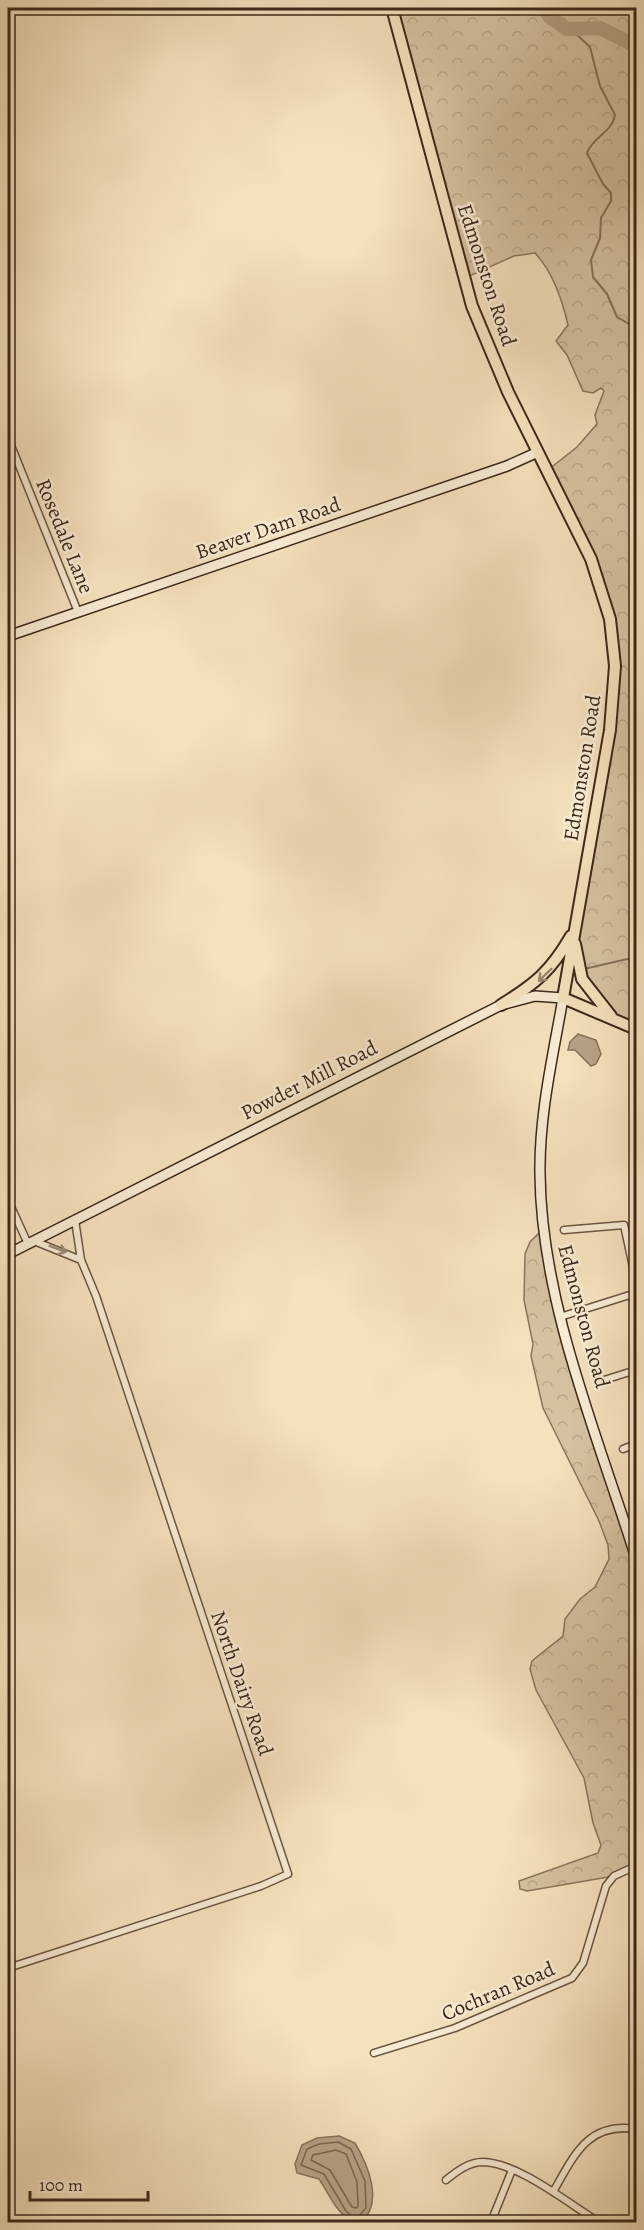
<svg xmlns="http://www.w3.org/2000/svg" width="644" height="2230" font-family="Alegreya,serif">
<defs>
<pattern id="forest-crowns" width="20" height="18" patternUnits="userSpaceOnUse" patternTransform="scale(1.5)"><rect width="20" height="18" fill="#d5c2a1"/><path d="M2 6a3 3 0 1 1 6 0M12 15a3 3 0 1 1 6 0" fill="none" stroke="#b8a78a"/></pattern>
</defs>
<rect width="100%" height="100%" fill="#f4e1bd"/>
<filter id="stains"><feTurbulence type="fractalNoise" baseFrequency=".00333" numOctaves="4"/><feColorMatrix values="0 0 0 0 .2 0 0 0 0 .09 0 0 0 0 .02 0 0 0 .5 -.17"/></filter>
<radialGradient id="worn" r=".72"><stop offset=".6" stop-color="#630" stop-opacity="0"/><stop offset="1" stop-color="#630" stop-opacity=".3"/></radialGradient>
<path fill="url(#forest-crowns)" stroke="#89755d" stroke-width="1.5" d="M392,8h244v1021l-23,-10 -25,-30 -14,-58 40,-236 -7,-90 -59,-135 29,-23 20,-23 -2,-9 9,-24 -3,-3 -8,5 -10,-2 -16,-36 -11,-14 12,-16c-6,-26 -15,-53 -33,-72l-21,3 -49,22z
M543,1229l6,42 87,287v308l-22,10 -87,15 -7,-2 -1,-8 79,-28 3,-8 -8,-22 -9,-45 -48,-88 -6,-21 2,-8 31,-25 2,-17 15,-20 15,-12 14,-28 -1,-14 -9,-24 -56,-113 -12,-52 2,-12 -9,-44 1,-46 5,-12z"/>
<path fill="#b6a285" stroke="#86715a" stroke-width="1.5" d="M578,1034l18,6 5,14 -5,10 -5,2 -16,-16h-7l2,-8z
M339,2136l16,7c13,22 29,60 6,79 -23,-1 -30,-26 -42,-43l-22,-6 -2,-9 7,-19 15,-7z"/>
<g fill="none" stroke-linecap="round" stroke-linejoin="round">
<path stroke="#7a654f" stroke-width="1.5" d="M338,2142l13,7 14,32 1,27 -10,11 -10,-8 -22,-37 -23,-9 6,-16 12,-5z
M336,2150l10,4 11,28 1,24 -2,2 -4,-1 -22,-37 -19,-10 2,-5z"/>
<path stroke="#86715a" stroke-width="2" d="M573,31l17,16 10,39 15,29c-3,18 -22,21 -28,38l16,31 8,9v8l-10,17 -1,20 -9,22 2,17 14,17 10,23 19,11
M584,969l52,-12
M633,1014l3,-4"/>
<path stroke="#b6a285" stroke-width="14" d="M543,8l7,9 17,12 33,-1 36,18"/>
<defs>
<path id="street" d="M8,438l70,174
M8,1200l20,44
M564,1230l60,-5 12,56
M34,1241l47,19
M560,1317l76,-24
M601,1381l35,-11
M623,1449l13,-5
M8,1968l253,-82 27,-12 -192,-578 -15,-36 -6,-40
M374,2053l81,-25 117,-50 11,-15 23,-77 8,-10 22,-10
M446,2180c11,-9 23,-18 37,-18 36,1 86,42 116,60
M553,2192c21,-36 34,-70 83,-63
M491,2222l21,-52"/>
<path id="secondary" d="M8,636l499,-170 31,-14
M8,1254l493,-249 34,-9 28,2c-10,58 -24,117 -23,176 1,128 58,263 96,384"/>
<path id="primary" d="M392,8l80,298 36,86 83,167 19,60 5,47 -5,64 -47,268 73,31
M575,944l7,35 29,37
M501,1005c34,-21 50,-34 70,-69"/>
</defs>
<use href="#street" stroke="#6b5642" stroke-width="9"/>
<use href="#secondary" stroke="#3d2819" stroke-width="12"/>
<use href="#primary" stroke="#3d2819" stroke-width="14"/>
<use href="#street" stroke="#f8ecd4" stroke-width="6"/>
<use href="#secondary" stroke="#f8ecd4" stroke-width="9"/>
<use href="#primary" stroke="#f4e1bd" stroke-width="10"/>
</g>
<defs><path id="oneway-shaft" d="M-6 0H5M1.5-3L5.5 0L1.5 3" fill="none" stroke-width="1.6" stroke-linecap="round" stroke-linejoin="round" transform="scale(1.5)"/></defs>
<use stroke="#98846b" href="#oneway-shaft" transform="translate(545 975) rotate(136)"/>
<use stroke="#9a8a76" href="#oneway-shaft" transform="translate(58 1249) rotate(20)"/>
<g text-anchor="middle" dominant-baseline="central" stroke-width="5" stroke-linejoin="round" paint-order="stroke">
<g font-size="21" fill="#3d2819" stroke="#f8ecd4">
<text transform="translate(487 275) rotate(72)">Edmonston Road</text>
<text transform="translate(268 528) rotate(-19)">Beaver Dam Road</text>
<text transform="translate(65 536) rotate(68)">Rosedale Lane</text>
<text transform="translate(582 768) rotate(-81)">Edmonston Road</text>
<text transform="translate(309 1080) rotate(-27)">Powder Mill Road</text>
<text transform="translate(584 1316) rotate(75)">Edmonston Road</text>
<text transform="translate(242 1683) rotate(71)">North Dairy Road</text>
<text transform="translate(498 1991) rotate(-23)">Cochran Road</text>
</g>
</g>
<rect width="644" height="2230" fill="none" stroke="#f4e1bd" stroke-width="30"/>
<rect x="9" y="9" width="626" height="2212" fill="none" stroke="#3d2819" stroke-width="3"/>
<rect x="15" y="15" width="614" height="2200" fill="none" stroke="#3d2819" stroke-width="1.5"/>
<path d="M30 2191v9h118v-9" fill="none" stroke="#3d2819" stroke-width="3"/>
<text x="39" y="2191" font-size="18" fill="#3d2819" stroke="#f8ecd4" stroke-width="4.5" paint-order="stroke">100 m</text>
<rect width="100%" height="100%" filter="url(#stains)"/>
<rect width="100%" height="100%" fill="url(#worn)"/>
</svg>
